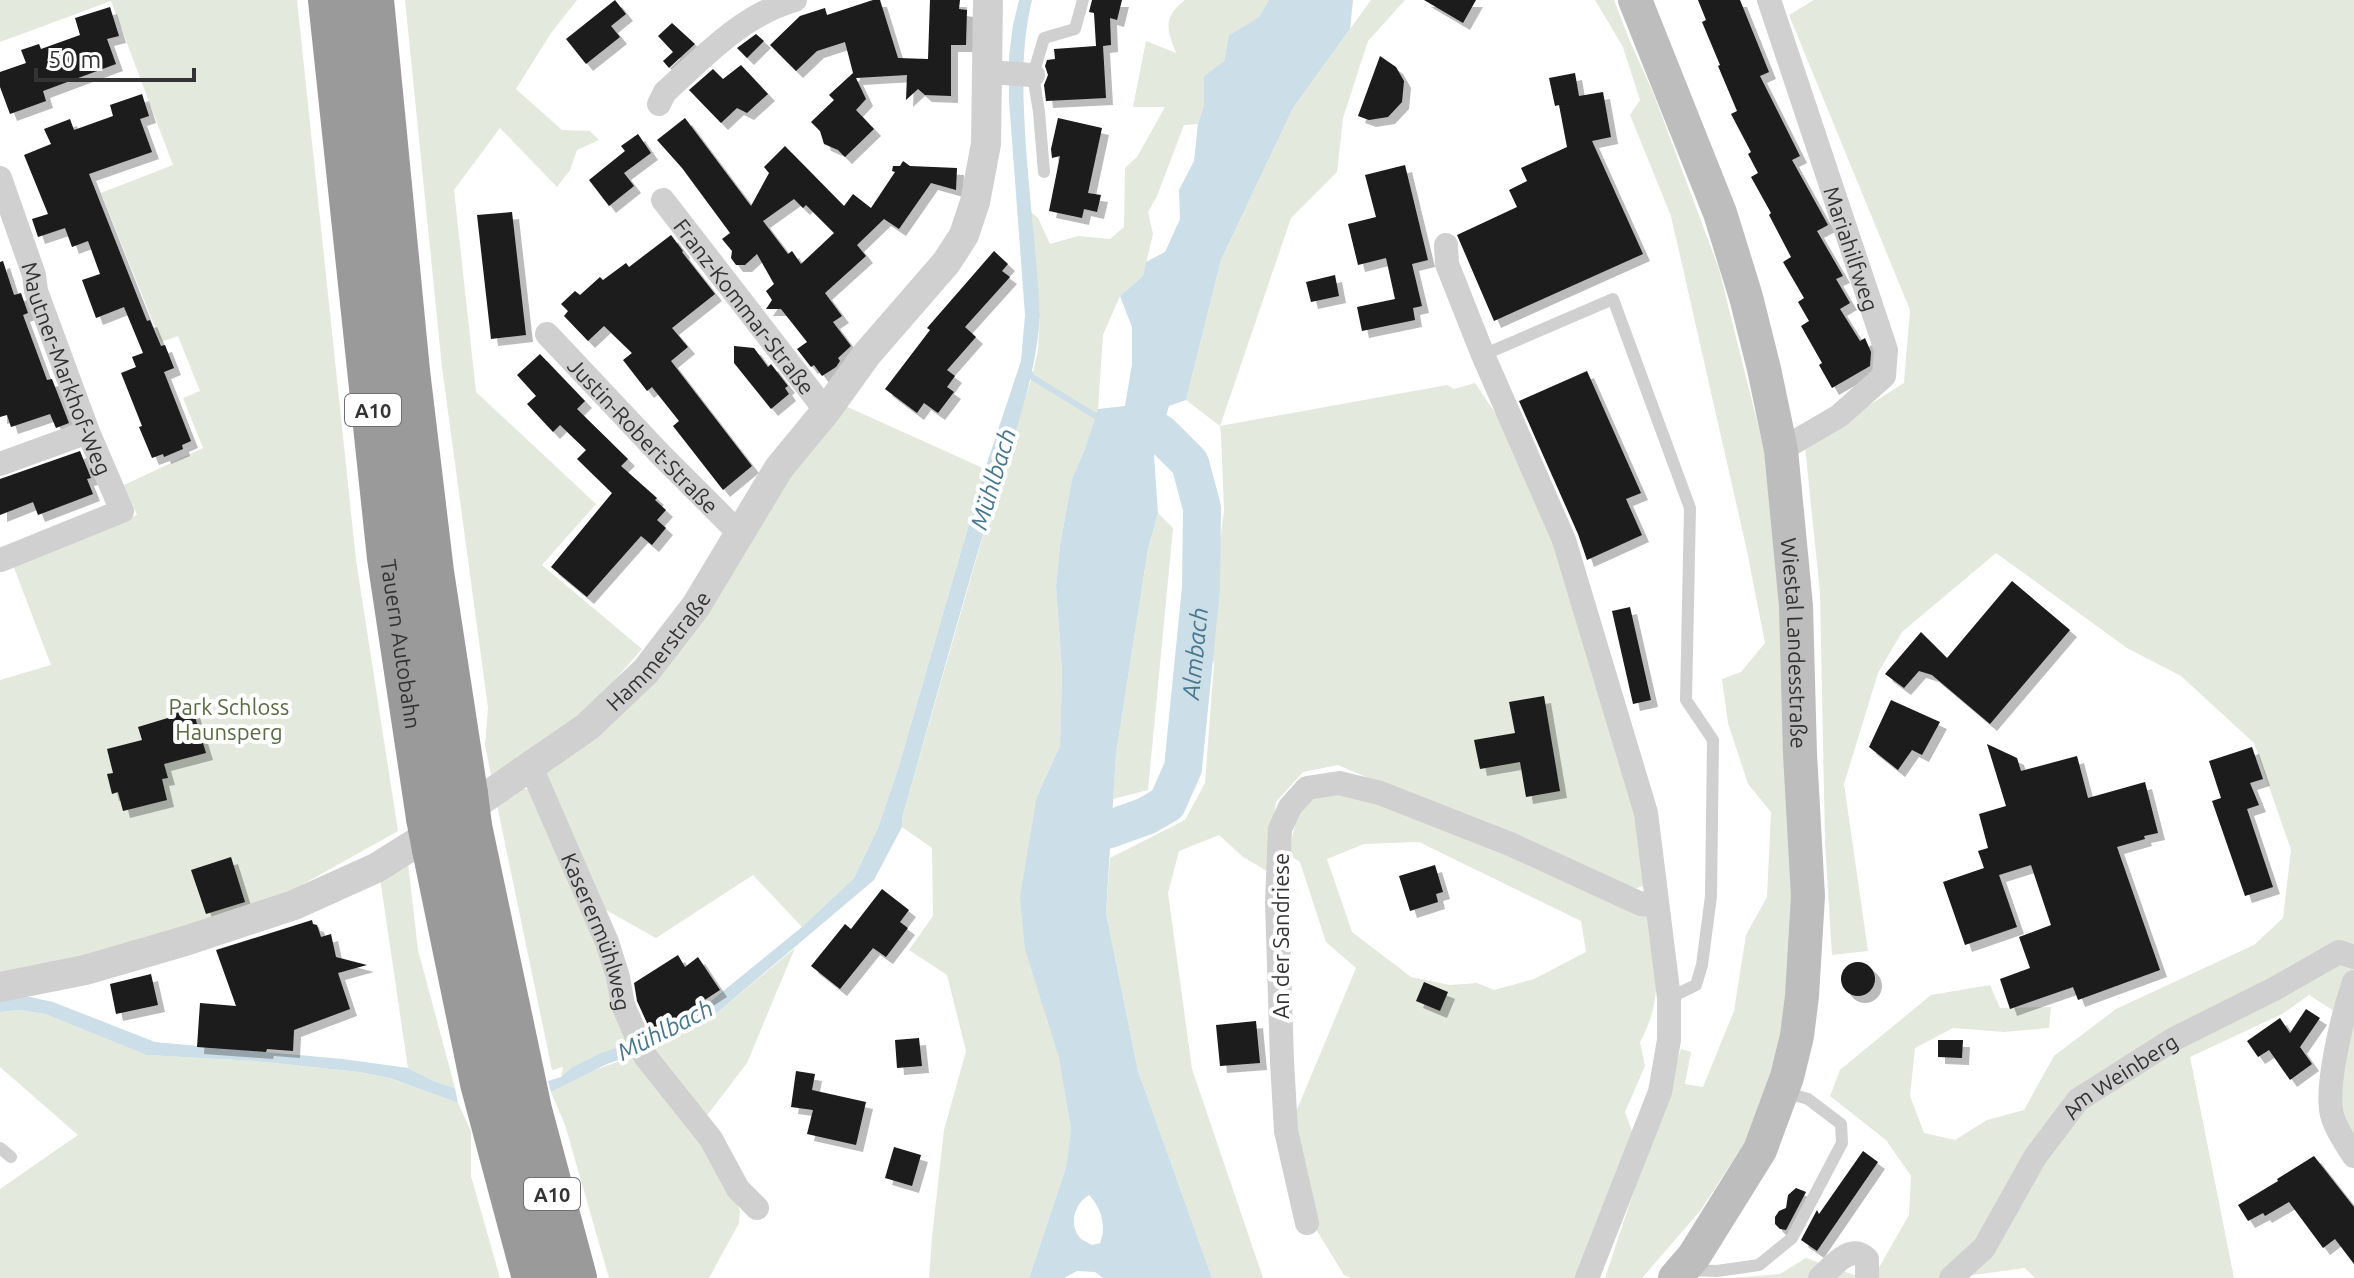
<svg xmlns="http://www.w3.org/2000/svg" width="2354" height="1278" font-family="Ubuntu,sans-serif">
<defs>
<filter id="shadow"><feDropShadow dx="7" dy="7" stdDeviation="0" flood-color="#0004"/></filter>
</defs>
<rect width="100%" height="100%" fill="#fff"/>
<path fill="#e3e9dd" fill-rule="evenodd" d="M0,0h297l59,560 42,271 -125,70 -188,54 -85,19v-294l51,-15 -38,-100 124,-50 -13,-30 79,-37 -20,-50 17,-7 -22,-55 -17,6 -60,-149 72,-28 -62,-164 -111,41z
M405,0h172l-26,33 -35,56 46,41 28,1 9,9 -22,10 -7,20 -13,17 -57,-59 -46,62 22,202 120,112 -54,61 100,84 -36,41 -47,43 -68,42 -6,-30 3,-37 -46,-341z
M1185,0h84l-10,17 -30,18 -5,26 -20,15v29l-6,19 -14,1 -27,71 -9,16 5,22 -10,42 -23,20 -17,39 -5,74 -13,41 -13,29 -12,66 -4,41 6,85 -2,75 -23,50 21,258 13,75 -5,38 -37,111h-100l3,-41 12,-107 22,-79 -19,-76 -38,-25 24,-34 -1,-68 -30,-21v-9l88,-307 42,-134 6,-27 2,-35 -9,-103 7,6 12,26 28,-8 32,3 14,-12 1,-59 12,-11 28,-50h-32l13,-66 30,12c-9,-24 -14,-35 9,-53z
M1371,0h34l-37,41 -25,77 -6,54 -46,46 -71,208 227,-41 7,4 21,-6 27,40 65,148 70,243 9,71 -15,5 -293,-125 -35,7 -27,30 -9,69 -24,-14 -24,-22 -40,16 -11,42 24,176 71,209h-51l-74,-207 -32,-158 4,-55 75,-38 20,-37 9,-119 -7,-24 17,-130 -3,-76 -1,-8 -34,-26 35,-140 72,-152z
M1595,0h19l15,39 25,56 65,174 53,212 18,313 2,144 -9,98 -33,99 -50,76 -58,67h-37l76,-229 10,3 -6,32 18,3 31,-76 12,-76 21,-38 4,-85 -23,-28 -20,-61 -6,-44 19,-7 24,-29 -18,-92 -76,-335 -41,-101 10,-15 -17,-53z
M1814,0h540v1138l-15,-19 9,-99 -39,-25 -27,19 -92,43 44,221h-199l-10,-10 -59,8 -1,2h-92l36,-63 2,-39 -25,-36 -56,-44 10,-26 91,-75 59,-10 10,23 51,-1 -2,21 -45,4 -51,-4 -38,20 -5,48 14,37 31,7 32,-20 37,-10 30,-54 62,-47 138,-64 29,-27 8,-68 -37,-107 -73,-67 -54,-28 -131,-95 -94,79 -24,41 -34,111 24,167 -36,4 -7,-113 -5,-249 -15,-147 99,-63 6,-73 -121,-295z
M843,405l142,64 -87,300 -20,59 -24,50 -52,49 -49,-52 -97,63 -59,-33 -52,-133 246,-298z
M1158,513l15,15 -25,262 -35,9 3,-45 32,-205z
M521,788l7,1 23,38 81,214 -61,27 -10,9 2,-10 -11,3 -55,-265z
M1339,792l29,6 139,55 144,66c5,46 13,80 -11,123l5,24 -20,46 9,25 -55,141h-228l-7,-3 -27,-44 -26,-107 65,-156 -30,-26 -26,-80 -12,-8 9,-37 17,-20zM1419,842l162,79 5,31 -52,27 -40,11 -17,-7 -27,2 -39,-8 -59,-45 -25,-73 37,-15z
M408,863l10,87 37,138 -21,-7 -26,-13 -28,-190z
M795,948l-48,115 -42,55 -57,-68 70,-38z
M19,1010l26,4 103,41 107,6 104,11 31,6 68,25 13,28v45l29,102h-500v-89l78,-54 -78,-68v-55z
M639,1054l41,51 55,94 5,12 -1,12 -30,55h-100l-44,-153 -14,-33 41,-21z
M1806,1258l57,20h-130l47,-4z"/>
<path fill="#ccdee7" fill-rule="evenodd" d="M1019,0h13c-12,50 -9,97 -6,148 4,56 11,111 14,167 -5,73 -30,129 -51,199 -30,101 -58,202 -87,304v9l-28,53 -156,132 -70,38 -41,14 -56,28 -3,-11 13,-4 10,-9 28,-14 45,-16 62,-33 96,-78 52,-49 24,-50 20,-59 87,-300 36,-108 4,-46 -16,-215v-43l4,-32z
M1269,0h84l-3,29 -57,79 -72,152 -35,140 -17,6 -15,50 4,57 -10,36 -32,205 -10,159 32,158 74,207h-109l-8,-6 -18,-1 -13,7h-35l37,-111 5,-38 -13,-75 -33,-105 -5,-52 17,-101 23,-50 2,-75 -6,-85 4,-41 12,-66 13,-30 13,-40 27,-3 7,-42v-37l-12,-31 23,-20 3,-14 19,-10 15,-33 -1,-29 15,-29 4,-37 6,-19v-29l20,-15 5,-26 30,-18zM1089,1195c12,12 18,32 11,48l-8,2c-2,-1 -11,-6 -12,-7 -12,-14 -5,-35 9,-43z
M30,997l23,5 102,40 188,17 65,9 26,13 21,7 3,15 -68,-25 -31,-6 -104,-11 -108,-6 -102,-41 -26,-4 -19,2v-14z"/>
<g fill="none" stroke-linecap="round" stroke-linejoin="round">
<path stroke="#ccdee7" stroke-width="6" d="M1029,371l3,6 70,43"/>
<path stroke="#ccdee7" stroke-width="38" id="s1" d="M1070,838l40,-9 36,-13 21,-12 16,-36 18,-180 1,-80 -12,-45 -30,-30 -22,-10"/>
</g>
<path fill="#1a1a1a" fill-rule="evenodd" filter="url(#shadow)" d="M615,0l11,14 -15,12 9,11 -34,27 -20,-25z
M873,0h7l18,58 30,1 2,-59h30l-1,9 8,1 -1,35h-15v51l-26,-1 -7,-6 -12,11 1,-25 -51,3 10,21 -10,11 18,19 -29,28 -7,-7 -14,-6 -4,-13 -9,-9 23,-22 -5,-5 24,-22 -8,-31 -28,9 -21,20 -26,-26 30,-29 25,-8 2,7z
M1092,0h30l-5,20 -7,-2 1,27 -8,1 3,52 -60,3 -2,-16 4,-10 -3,-9 2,-6 8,-1 -1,-10 42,-3 -2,-33 -5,-1z
M1424,0h52l-13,23z
M1698,0h42l29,72 -9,4 40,80 -8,4 36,65 -11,6 26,45 -7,3 14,24 -10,6 20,32 5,-3 6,14 -1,14 -38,22 -13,-23 3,-2 -21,-37 8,-5 -11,-19 6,-4 -21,-36 8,-5 -22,-42 2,-2 -20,-36 7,-4 -10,-19 3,-2 -20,-38 6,-3 -19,-45 2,-1 -18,-43 4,-2z
M110,7l9,29 -12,3 9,25 -73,27 3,10 -36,13 -10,-27v-15l26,-9 -5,-13 18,-6 2,5 39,-14 -5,-17z
M672,23l23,21 -26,24 -6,-7 10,-9 -15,-16z
M756,34l8,7 -17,17 -10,-10z
M1380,56l16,11 8,14 -2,21 -14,15 -19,3 -11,-4z
M741,65l27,29 -21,19 -10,-5 -16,15 -32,-33 24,-21 10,10z
M1575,73l4,23 24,-4 8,45 -19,4 51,113 -149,67 -37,-86 60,-28 -8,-17 18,-9 -6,-13 46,-21 -8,-42 -4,1 -6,-28z
M142,94l7,22 -9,3 12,33 -63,22 58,147 3,-1 11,26 4,-1 9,23 -10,4 27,69 -9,4 1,4 -19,8 -1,-3 -11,4 -13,-31 3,-1 -21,-53 15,-6 -4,-10 11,-4 -19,-46 -28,11 -14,-38 18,-6 -12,-33 -16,6 -7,-19 -27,9 -6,-18 16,-5 -24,-59 27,-11 -7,-15 26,-10 4,11 39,-14 -3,-11z
M685,118l66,88 18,-33 -5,-6 21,-21 59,60 9,-12 18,14 24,-36 -3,-1 1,-5h7l3,-5 7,5 47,2 -1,22 -25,-7 -32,46 -15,-10 -27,26 9,11 -41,37 17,23 -9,6 18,24 -13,12 2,3 -4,6 -14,9 -8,-11 -3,2 -14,-18 10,-7 -26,-33h-15l6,-9 -6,-9 8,-7 -17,-30 -12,11h-9l-5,-7 1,-7 -10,-12 8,-6 -48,-65 -25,-28zM794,199l9,9 3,-3 28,28 -33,31 -9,-13 -4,3 -25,-33z
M1058,118l44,10 -14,65 13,2 -4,17 -13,-3 -2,9 -33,-7 11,-55 -8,2 -1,-9z
M638,134l13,19 -27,20 10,13 -25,20 -20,-26 36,-29 -4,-5z
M1405,165l23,95 -16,4 10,42 -9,2 2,12 -53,11 -5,-24 38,-8 -9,-41 -28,7 -10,-41 28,-7 -11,-42z
M512,212l14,123 -35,4 -14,-124z
M671,235l12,16 -1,1 33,42 -43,34 16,19 -17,14 81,105 -29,24 -50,-64 6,-5 -27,-34 -5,4 -24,-31 9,-7 -28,-27 -16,15 -24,-25 4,-5 -7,-7 14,-13 5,4 20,-18 3,3 23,-17 3,4z
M994,251l14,13 -6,7 8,6 -45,50 11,10 -29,33 8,6 -8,11 7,5 -16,21 -14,-10 -7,10 -32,-24 45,-59 -3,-2z
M3,261l11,34 7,-2 7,20 -5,2 24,65 5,-1 17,44 -13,5 -6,-14 -39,13 -4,-12 -7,2v-155z
M1335,275l4,21 -28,6 -5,-20z
M734,346l20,2 14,19 3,-3 17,22 -3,2 4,6 -18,15 -37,-46z
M540,354l45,47 -8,8 51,50 -7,7 36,32 -2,2 11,10 -9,10 9,8 -14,17 -11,-9 -54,61 -36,-30 61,-74 -35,-34 9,-9 -26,-25 -7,7 -26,-28 9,-8 -19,-21z
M1587,371l54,122 -15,6 16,36 -55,25 -9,-26 -59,-133z
M80,451l11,27 -4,1 6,15 -55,21 -5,-13 -33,13v-36z
M2012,581l58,49 -80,94 -58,-49 -13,-4 -15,17 -19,-14 36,-42 26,26z
M1630,607l21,93 -18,4 -21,-93z
M1544,696l16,95 -34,6 -6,-35 -40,7 -6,-29 41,-7 -6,-31z
M1891,700l49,22 -18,33 -10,-5 -14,20 -29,-23z
M191,704l15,49 -42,11 4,14 -6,1 5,21 -44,11 -5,-19 -6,2 -5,-20 6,-1 -6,-24 35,-9 -4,-13 33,-10 -2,-7z
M1987,744l30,14 4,13 56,-15 11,42 57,-16 13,51 -14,3 1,3 -28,8 43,123 -82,30 -5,-13 -63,22 -10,-30 30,-11 -11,-31 32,-12 -20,-60 -32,10 18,52 -52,18 -22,-63 41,-14 -6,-17 10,-3 -9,-34 27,-8z
M2252,747l11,32 -13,4 9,22 -12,4 26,78 -28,9 -33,-95 9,-3 -12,-37z
M231,857l14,45 -39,12 -15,-44z
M1435,865l8,27 -7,2 2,8 -28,9 -11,-35z
M882,889l27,21 -9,12 8,6 -22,29 -13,-9 -33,41 -29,-23 34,-42 6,5z
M312,920l1,4 4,1 4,12 10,-3 5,23 31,8 -29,8 12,36 -56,21 -1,21 -26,-2 -1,3 -69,-5 3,-44 36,3 -20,-56z
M678,955l7,12 13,-10 22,33 -68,44 -15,-33 -3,-18z
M1841 979a17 17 0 1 1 34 0a17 17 0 1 1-34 0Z
M151,974l7,31 -42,9 -6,-30z
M1424,982l24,10 -8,19 -24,-10z
M2306,1009l14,9 -20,29 12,17 -22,16 -21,-30 -11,7 -11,-16 33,-23 10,15z
M1256,1021l4,42 -40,3 -4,-41z
M919,1038l3,28 -25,2 -2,-28z
M1938,1040h25l-1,18 -24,-1z
M796,1071l19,3 -3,16 54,12 -10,43 -49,-11 6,-24 -22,-3z
M894,1147l27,8 -9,31 -27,-8z
M1863,1151l15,11 -61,89 -16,-11 16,-30 2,4z
M2314,1156l40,51v57l-19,-25 -12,9 -34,-46 -24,14 -2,-3 -15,8 -10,-16 40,-24 -1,-2z
M1796,1188l10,4 -20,38 -6,-1 -5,-5v-7l4,-6 7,-3 2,-13z"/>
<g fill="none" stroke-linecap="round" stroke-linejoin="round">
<path stroke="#d0d0d0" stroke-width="12" d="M1044,172l-5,-60 -6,-37 11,-37 31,-9 8,-29
M1483,355l130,-56 77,209 -4,192 27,40 -2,156 -9,69 -6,20 -27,13
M0,1148l11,9
M1689,1270l28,1 42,-6 33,-27 50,-95 -1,-19 -33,-25 -24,-7"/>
<g stroke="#d0d0d0" stroke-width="24">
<path id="s2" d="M1769,0l117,350 -2,26 -45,40 -58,34"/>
<path d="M987,72l46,3"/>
<path d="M659,104l6,-12c40,-36 77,-77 130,-92"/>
<path id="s3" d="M0,178l34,97 2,16 52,141 34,79 -121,49"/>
<path id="s4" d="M663,200l163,211"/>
<path d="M1446,245l1,19 36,91 81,185 82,273 23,185v42l-9,52 -73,186"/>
<path id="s5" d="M547,334l114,121 79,79"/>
<path d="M0,464l88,-32"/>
<path id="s6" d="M531,767l76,175 11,35 5,28 22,51 66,83 27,50 19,19"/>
<path d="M2354,982c-10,29 -31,109 -21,136 4,13 13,26 21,38"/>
<path d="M1307,1223l-21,-92 -4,-70 -5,-159 3,-73 10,-22 17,-19 32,-5 41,10 130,51 131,60 15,2"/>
<path d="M1820,1278c13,-12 30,-35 47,-19v19"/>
<path id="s7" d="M1951,1278l33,-30 51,-91 43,-57 96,-61 102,-51 63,-36 15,5"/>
</g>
<path stroke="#d0d0d0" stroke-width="30" id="s8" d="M0,987l85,-17 100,-29 109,-36 82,-37 72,-45 139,-96 59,-56 50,-65 83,-138 47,-57 41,-57 79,-91 18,-28 11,-33 11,-58 2,-144"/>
<path stroke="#bdbdbd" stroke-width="34" id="s9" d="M1635,0l85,213 26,84 18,72 17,81 15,156 4,148 8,142 -6,100 -5,40 -10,41 -27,73 -66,106 -19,22"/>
<g stroke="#9a9a9a" stroke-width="44">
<path id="s10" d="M330,0l59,558 39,260"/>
<path d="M372,0l36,371 24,201 34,222"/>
<path d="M470,826l60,284 45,168"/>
<path d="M434,849l48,234 52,195"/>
</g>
<path stroke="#9a9a9a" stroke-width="44" d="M466,794l4,32
M428,818l6,31"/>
</g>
<g text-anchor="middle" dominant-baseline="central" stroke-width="8" stroke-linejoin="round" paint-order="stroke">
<g fill="#fff" stroke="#707070" stroke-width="2">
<rect x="345" y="394" width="56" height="32" rx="6"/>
<rect x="524" y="1178" width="56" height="32" rx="6"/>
</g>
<g font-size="20" font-weight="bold" fill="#333">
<text x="373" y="410">A10</text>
<text x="552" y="1194">A10</text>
</g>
<g font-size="22" fill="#333" stroke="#fff">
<text stroke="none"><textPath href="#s2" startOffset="262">Mariahilfweg</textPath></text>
<text stroke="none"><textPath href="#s4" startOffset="134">Franz-Kommar-Straße</textPath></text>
<text stroke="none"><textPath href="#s3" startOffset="202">Mautner-Markhof-Weg</textPath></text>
<text stroke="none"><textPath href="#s5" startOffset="140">Justin-Robert-Straße</textPath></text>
<text stroke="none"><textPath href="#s9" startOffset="668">Wiestal Landesstraße</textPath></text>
<text stroke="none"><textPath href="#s10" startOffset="648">Tauern Autobahn</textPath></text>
<text stroke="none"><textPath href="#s8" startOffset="754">Hammerstraße</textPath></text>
<text stroke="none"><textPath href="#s6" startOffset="178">Kaserermühlweg</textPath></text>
<text transform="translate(1280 936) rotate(-90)">An der Sandriese</text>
<text stroke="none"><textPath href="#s7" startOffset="268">Am Weinberg</textPath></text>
</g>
<g font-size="22" fill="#586b43" stroke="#fff">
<text x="229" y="706">Park Schloss<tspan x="229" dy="25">Haunsperg</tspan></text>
</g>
<g font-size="24" font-style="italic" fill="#47778f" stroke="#fff">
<text transform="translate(993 479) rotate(-73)">Mühlbach</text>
<text stroke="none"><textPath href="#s1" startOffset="258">Almbach</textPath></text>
<text transform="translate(665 1030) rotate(-27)">Mühlbach</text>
</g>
</g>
<path d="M36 68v12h158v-12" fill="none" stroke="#333333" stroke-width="4"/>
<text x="48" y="68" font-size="24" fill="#333333" stroke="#ffffff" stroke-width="6" paint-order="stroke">50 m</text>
</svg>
